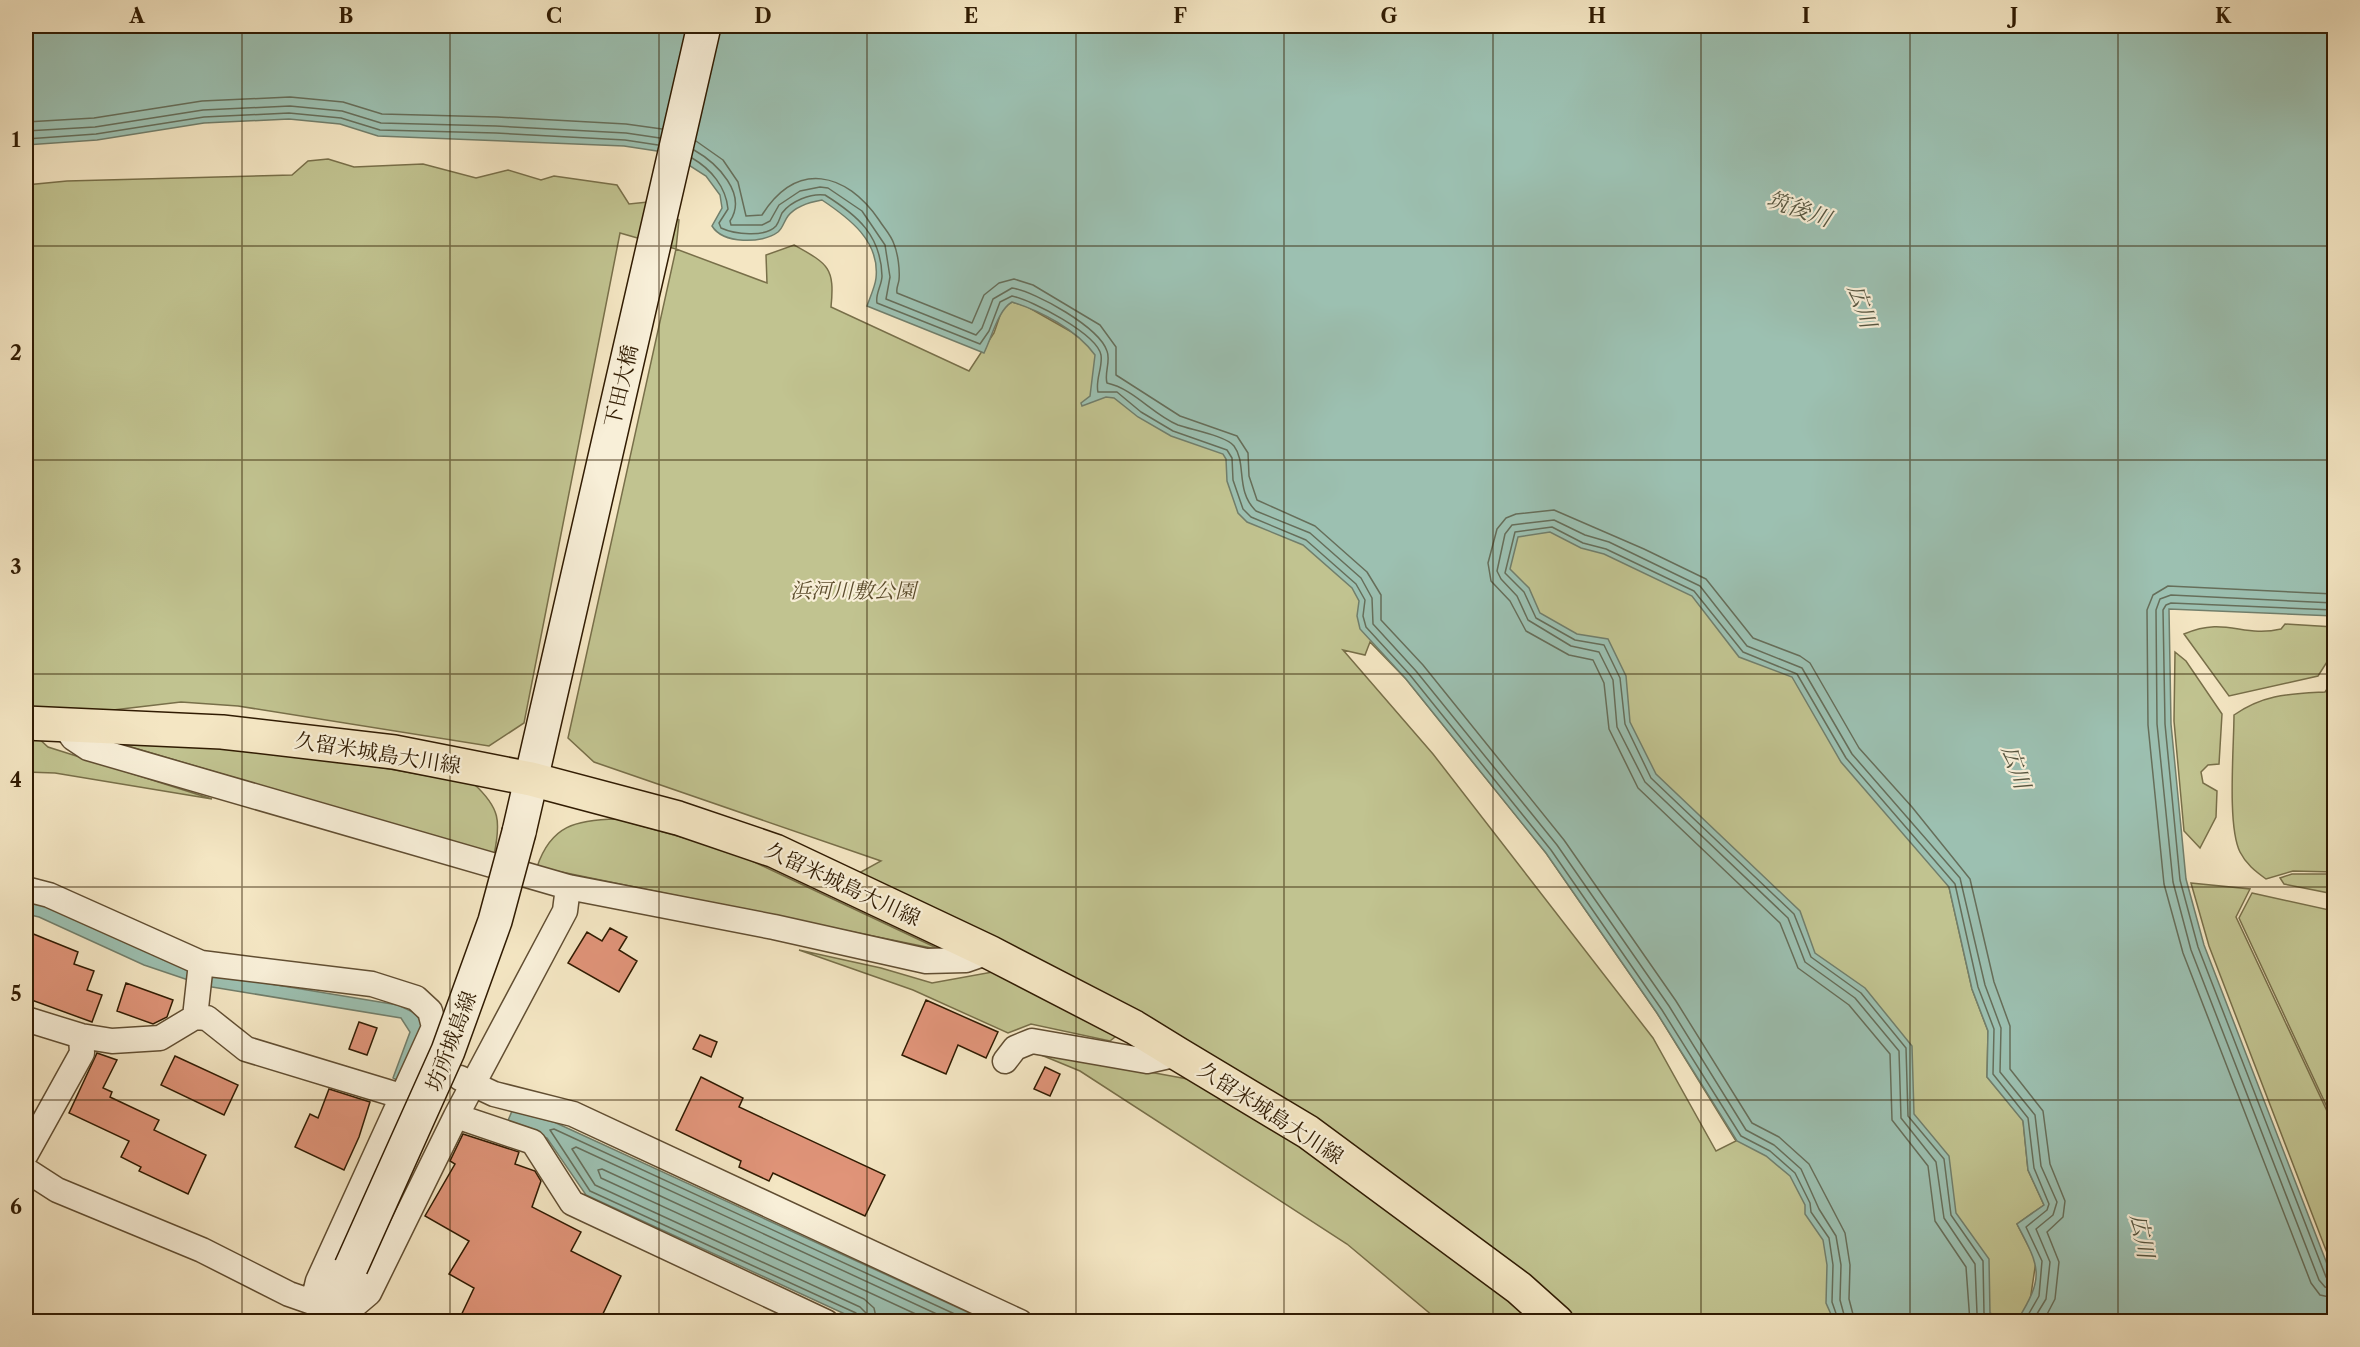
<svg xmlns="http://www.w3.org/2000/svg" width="2360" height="1347" font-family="'Libre Caslon Text','Noto Serif JP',serif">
<rect width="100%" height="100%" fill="#f4e6c3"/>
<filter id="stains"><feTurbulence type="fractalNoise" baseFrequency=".00333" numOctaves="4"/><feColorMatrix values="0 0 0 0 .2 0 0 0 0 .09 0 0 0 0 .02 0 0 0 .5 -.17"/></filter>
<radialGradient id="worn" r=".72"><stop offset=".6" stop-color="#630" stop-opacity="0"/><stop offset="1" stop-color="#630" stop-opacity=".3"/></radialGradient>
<path fill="#c1c390" stroke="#786f49" stroke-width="1.5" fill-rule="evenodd" d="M328,159l26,8 69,-3 53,14 32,-8 33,10 13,-4 63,9 12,19 19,-2 31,18 -3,29 91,34 -1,-28 28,-10c34,19 41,22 37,62l138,64 25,-38 9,-26 9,-5 14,4 58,33 420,325 5,-192 275,133 165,282 23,102 16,42 -1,46 36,43 5,50 16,35 -27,19 19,37 -9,60h-452l-67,-60 -649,-388 22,-12 -287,-99 -26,-24 108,-489 -56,-16 -96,490 -35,23 -251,-40 -57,-4 -85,10 -70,-1v-526l41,-4 225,-6 16,-14zM1370,642l36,37 140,174 111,160 79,128 -20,10 -63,-113 -220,-284 -90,-104 22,5z
M2285,624l49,3v24l-16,25 -89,20 -45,-62c42,-18 58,4 97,-5z
M2175,652l11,9 36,53 -3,50 -11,1 -7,7 2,11 14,8 -1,26 -16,31 -16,-17 -10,-110z
M2334,679v193l-41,-1 -27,8c-11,-8 -20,-15 -26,-27 -13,-26 -6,-105 -6,-137 30,-21 55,-21 91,-23z
M26,736h10l12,11 164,52 -157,-26 -29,-1z
M101,738l187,13 186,33c26,24 27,37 20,71z
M617,819l114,32 210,99 -404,-83c14,-42 39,-47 80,-48z
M2292,874h42v20l-50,-10 -4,-6z
M2191,883l59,6 -14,28 98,209v145l-125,-325z
M2252,893l82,18v211l-95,-204z
M799,950l82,18 51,15 66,-12 122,62 -10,8 -79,-17 -23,9 -95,-43z
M1029,1050l164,30 130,78 214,163h-98l-92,-77 -267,-173z"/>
<path fill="#9cc0b1" stroke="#717e6b" stroke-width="1.5" d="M26,26h2308v590l-165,-7 2,115 15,155 18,66 130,337v39h-317c27,-44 24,-52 0,-97l27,-19 -16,-35 -5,-49 -36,-44 1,-46 -16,-42 -23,-102 -108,-125 -49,-85 -53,-20 -47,-61 -88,-42 -23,-6 -31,-16 -32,5 -8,32 19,19 11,25 37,21 31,5 18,37 4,46 26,52 144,137 15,42 50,35 47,58 2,68 35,42 7,57 33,46 1,54 16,8h-172l-8,-18 1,-38 -4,-25 -18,-26v-9l-15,-29 -24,-20 -29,-15 -80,-128 -111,-160 -140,-174 -46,-50 -3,-13 2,-15 -7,-13 -49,-43 -56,-23 -9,-9 -11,-32 -1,-22 -3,-5 -52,-18 -33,-19 -24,-19 -8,-1 -24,9 -1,-3 9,-7 5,-41c-18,-25 -54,-44 -83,-53 -14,8 -20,35 -28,51l-117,-47c3,-9 8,-19 9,-28 4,-37 -27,-60 -54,-78 -12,2 -26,6 -34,16 -4,5 -5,12 -10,16 -16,12 -55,12 -66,-6l10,-18 -2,-13 -14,-19 -36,-23 -46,-7 -246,-10 -38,-12 -51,-5 -85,4 -107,17 -71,5z
M26,900l20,5 164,69 188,31 17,8 8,12 -23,57 -7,-4 17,-46 -9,-14 -195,-32 -62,-21 -105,-48 -13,-3z
M512,1111l42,11 433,199h-127l-274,-126 -39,-57 -40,-15z"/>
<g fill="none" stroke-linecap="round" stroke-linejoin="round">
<path stroke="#666e5a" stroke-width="1.5" d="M26,122l68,-4 108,-17 88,-4 53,5 39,12 115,3 129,7 36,5
M26,131l69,-4 108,-17 87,-4 52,5 39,12 115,3 130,7 34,5
M26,139l70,-5 108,-17 85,-4 52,5 39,12 116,3 129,7 33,5
M696,141l27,19 15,22 8,34 16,-1c35,-55 84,-43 117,5 5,8 12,15 15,24 4,10 6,26 5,36 -1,6 -3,8 -2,13l75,30 12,-28 15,-12 15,-4 19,6 67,40 16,22v28l64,41 57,20 11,17 1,23 8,24 58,26 52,46 14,23v25l42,45 141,175 112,161 76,122 27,14 30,27 36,69 5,32 -1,34 6,23
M694,150c23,13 54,44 36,71l1,4h31l8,-4 9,-16 21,-14 20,-4 8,1 34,23 23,34 5,32 -4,22 90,36 6,-7 11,-29 19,-11c24,4 87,39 95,63 4,10 -3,22 0,32 27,6 45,31 71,42 14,5 48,11 56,21 13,17 1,45 22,65l54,22 51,45 11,20 1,26 43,47 141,174 112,161 77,124 28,15 27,24 18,40 17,27 5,29 -1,35 6,22
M692,158c19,11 34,29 36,51l-9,14 2,5c13,6 44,10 55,-2 3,-4 4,-9 6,-13 9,-12 29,-20 43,-18 32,20 56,40 57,81 0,9 -7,18 -5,27l103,41 9,-13 11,-29 12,-6c20,4 85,38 89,59 2,12 -6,25 -3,37h19l24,20 32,19 54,19 5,8 1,22 10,29 8,8 55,23 50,44 9,16 -2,16 3,11 44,48 141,175 111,160 79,126 29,15 25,22 15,30 1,9 18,26 4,27 -1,37 7,20
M2334,594l-166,-8 -15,9 -6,15 1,115 16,159 19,69 128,330 9,12 14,3
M2334,603l-163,-8 -11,4 -4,11 1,114 16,158 18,68 128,330 6,7 9,2
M2334,610l-163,-7 -5,2 -3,5 2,114 15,156 18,67 128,330 8,5
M860,1322l-4,-9 -266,-122 -40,-61 4,-1 418,193
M868,1322l-2,-9 -6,-6 -265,-122 -23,-36 4,-2 378,175
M877,1322l-3,-14 -10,-9 -263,-121 -3,-8 4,-1 331,153
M1970,1322l-4,-55 -31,-46 -7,-55 -36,-46 -2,-66 -41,-49 -51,-37 -18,-45 -142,-135 -29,-59 -5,-46 -11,-23 -24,-5 -43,-24 -16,-30 -19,-20 -3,-18 9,-34 9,-11 10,-4 38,-4 90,39 62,30 47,59 47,18 10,7 49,85 53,59 58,72 24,103 16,44v43l33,42 7,53 15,37 -2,16 -16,15 12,30 -4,37 -12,23
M1980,1322l-3,-9 -2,-49 -31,-46 -8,-56 -35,-44 -2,-67 -44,-53 -50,-36 -17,-44 -143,-136 -28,-55 -4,-47 -14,-28 -28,-6 -43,-26 -11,-24 -16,-17 -4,-8 8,-37 7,-9 42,-5 31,15 24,7 91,44 47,60 55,22 50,86 108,124 25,107 16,43 -1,44 35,43 6,51 16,36 -4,13 -17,14 14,33 -4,37 -14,23
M1994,1322l-10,-9 -1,-52 -32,-46 -7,-56 -36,-43 -2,-68 -45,-55 -50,-36 -17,-43 -143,-136 -26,-54 -5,-46 -16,-33 -29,-5 -39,-22 -12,-26 -19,-19 10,-41 37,-5 31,16 23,6 88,42 49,61 54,22 49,84 109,126 23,103 16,42 -1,45 35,44 6,50 15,36 -2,6 -21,17 16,34 -3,35 -15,26"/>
</g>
<path fill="#e09479" stroke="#301b02" stroke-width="1.5" d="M610,928l17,9 -8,13 18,11 -18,31 -51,-29 19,-31 15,9z
M26,931l52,21 -4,12 20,7 -7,19 15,5 -10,27 -66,-24v-26l7,-21 -7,-3z
M126,983l47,17 -6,17 -14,7 -36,-13z
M926,1000l72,32 -12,26 -28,-13 -12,29 -44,-19z
M359,1022l18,6 -10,27 -18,-6z
M700,1035l17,7 -6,15 -18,-8z
M97,1053l20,7 -14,28 9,4 -2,5 49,23 -5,10 52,25 -18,39 -49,-23 2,-4 -20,-10 8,-16 -60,-28z
M175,1056l63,29 -14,30 -63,-30z
M1045,1067l15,7 -10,22 -16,-7z
M701,1077l42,21 -4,9 146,68 -20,41 -92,-43 -4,8 -30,-14 2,-6 -65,-31z
M329,1089l41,13 -11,35 -15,33 -49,-23 15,-33 8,4z
M463,1134l56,18 -4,12 20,7 6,10 -9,26 49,25 -10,19 50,25 -22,46h-141l16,-34 -25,-14 20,-33 -44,-25 30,-52 -5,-3z"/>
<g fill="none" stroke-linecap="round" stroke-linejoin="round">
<defs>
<path id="minor" d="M63,724l10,14 15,10 480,139 206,40 152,34 40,-1 23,-8
M26,889l23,6 152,68 171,21 44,14 14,13 4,16 -116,254 -5,21
M195,1017l6,-54
M26,1019l55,17 31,5 48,-3 35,-21 12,1 39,31 158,48
M1005,1061l10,-13 17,-7 115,20 31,-7
M460,1078l34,16 79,20 447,208
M456,1116l77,26 39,61 254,119
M26,1154l56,-101 -1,-17
M26,1170l31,20 145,60 87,44 43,15 24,-5 13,-11 87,-177 109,-205 3,-24"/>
<path id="secondary" d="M519,832l185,-806
M326,1322l25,-55"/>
<path id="primary" d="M26,723l196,9 172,20 137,27 147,39 97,33 214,101 145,75 44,27 130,78 211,156 38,34"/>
</defs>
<use href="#minor" stroke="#614e32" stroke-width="27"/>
<use href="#secondary" stroke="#301b02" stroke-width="36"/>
<use href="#primary" stroke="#301b02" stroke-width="36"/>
<use href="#minor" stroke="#f8efd8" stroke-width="24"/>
<use href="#secondary" stroke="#f8efd8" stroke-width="33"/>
<use href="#primary" stroke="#f4e6c3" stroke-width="33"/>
<defs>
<path id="secondary-bridge" d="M351,1267l97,-216 47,-130 24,-89"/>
</defs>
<use href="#secondary-bridge" stroke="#301b02" stroke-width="36" stroke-linecap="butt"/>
<use href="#secondary-bridge" stroke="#f8efd8" stroke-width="33"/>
</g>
<path fill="none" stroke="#301b02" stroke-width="1.5" stroke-opacity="0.55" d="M242,26v1296M450,26v1296M659,26v1296M867,26v1296M1076,26v1296M1284,26v1296M1493,26v1296M1701,26v1296M1910,26v1296M2118,26v1296M26,246h2308M26,460h2308M26,674h2308M26,887h2308M26,1100h2308"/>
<g text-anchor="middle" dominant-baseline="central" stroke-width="4.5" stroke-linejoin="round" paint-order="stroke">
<g font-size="21" fill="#301b02" stroke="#f8efd8">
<text transform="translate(621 386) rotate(-77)">下田大橋</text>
<text transform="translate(378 753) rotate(9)">久留米城島大川線</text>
<text transform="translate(843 884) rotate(25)">久留米城島大川線</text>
<text transform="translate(451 1041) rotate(-69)">坊所城島線</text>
<text transform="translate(1271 1113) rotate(33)">久留米城島大川線</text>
</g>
<g font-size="21" font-style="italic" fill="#5c4d2d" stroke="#f8efd8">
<text x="853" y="590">浜河川敷公園</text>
</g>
<g font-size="22" font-style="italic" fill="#56553f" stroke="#f8efd8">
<text transform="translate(1799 209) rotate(19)">筑後川</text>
<text transform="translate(1862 306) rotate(71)">広川</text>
<text transform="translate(2016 767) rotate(71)">広川</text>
<text transform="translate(2142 1236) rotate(79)">広川</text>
</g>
</g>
<rect width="2360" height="1347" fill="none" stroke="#f4e6c3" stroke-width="66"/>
<rect x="33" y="33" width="2294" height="1281" fill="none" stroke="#301b02" stroke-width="2"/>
<g font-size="20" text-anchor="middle" font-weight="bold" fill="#301b02">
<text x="137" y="23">A</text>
<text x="346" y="23">B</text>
<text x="554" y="23">C</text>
<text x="763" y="23">D</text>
<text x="971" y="23">E</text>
<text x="1180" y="23">F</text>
<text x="1389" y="23">G</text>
<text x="1597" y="23">H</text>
<text x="1806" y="23">I</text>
<text x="2014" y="23">J</text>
<text x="2223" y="23">K</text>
<text x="16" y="147">1</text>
<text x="16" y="360">2</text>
<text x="16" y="574">3</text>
<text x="16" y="787">4</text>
<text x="16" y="1001">5</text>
<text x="16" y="1214">6</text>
</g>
<rect width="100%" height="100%" filter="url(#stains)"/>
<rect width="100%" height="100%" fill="url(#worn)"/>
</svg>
